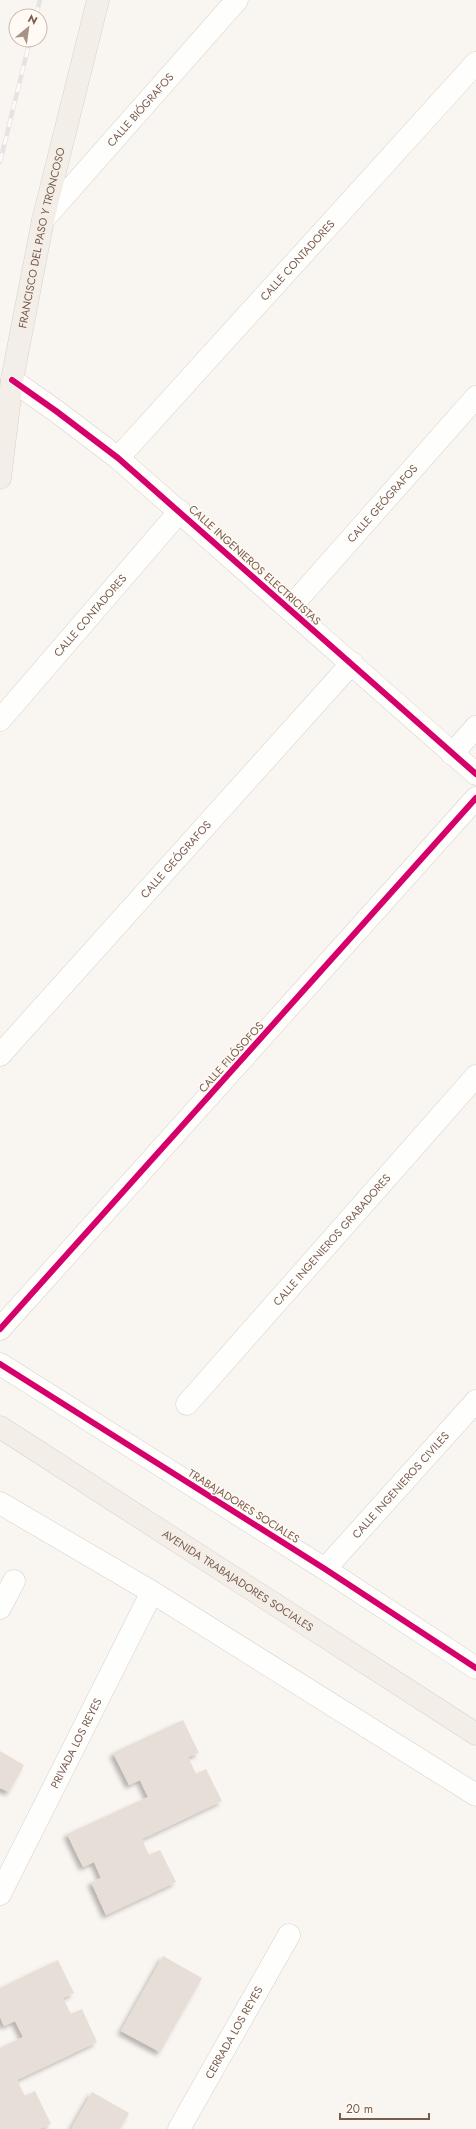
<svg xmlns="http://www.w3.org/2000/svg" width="476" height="2129" font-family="Jost,sans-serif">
<defs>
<filter id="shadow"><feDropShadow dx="-3.5" dy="3.5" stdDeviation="2" flood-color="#0004"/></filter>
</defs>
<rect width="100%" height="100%" fill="#f9f5f0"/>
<path fill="#e6ded7" filter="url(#shadow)" d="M183,1720l16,33 -11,4 8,17 10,-5 16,32 -80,38 7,16 11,-5 16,32 -70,33 -15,-33 10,-4 -7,-16 -11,5 -16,-33 81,-37 -8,-17 -11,5 -16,-32z
M0,1751l24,14 -15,27 -9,-4z
M163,1956l39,22 -42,74 -39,-21z
M58,1960l16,33 -11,5 8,16 11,-5 15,33 -80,38 8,16 10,-5 16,33 -11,5h-40v-81l23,-11 -8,-16 -11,5 -4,-9v-29z
M92,2092l37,21 -9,16h-49z"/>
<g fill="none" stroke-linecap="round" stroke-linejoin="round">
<defs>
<g id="minor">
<path id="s1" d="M43,220l194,-220"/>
<path d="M12,380l44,31 62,47 358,316"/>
<path id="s2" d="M118,458l358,-395"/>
<path id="s3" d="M289,609l187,-212"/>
<path id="s4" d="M0,720l180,-209"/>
<path d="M452,754l24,-27"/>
<path id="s5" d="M0,1055l352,-392"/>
<path d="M0,1329l476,-531"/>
<path d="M0,1364l325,205 151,99"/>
<path id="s6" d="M187,1404l289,-328"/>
<path d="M0,1503l152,89 324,203"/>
<path id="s7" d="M325,1569l151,-168"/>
<path d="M0,1608l14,-27"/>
<path id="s8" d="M0,1894l152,-302"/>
<path id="s9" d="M179,2129l110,-194"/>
</g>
<g id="major">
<path id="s10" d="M0,478l12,-98 31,-160 55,-220"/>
<path id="s11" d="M0,1427l476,307"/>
</g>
</defs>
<use href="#minor" stroke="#d7d1cb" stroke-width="23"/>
<use href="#major" stroke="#dad1cc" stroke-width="23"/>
<use href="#minor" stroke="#fefefd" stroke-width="22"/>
<use href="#major" stroke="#f3eee8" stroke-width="22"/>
<defs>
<path id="rail" d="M36,16l4,-16
M0,162l30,-122"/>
</defs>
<use href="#rail" stroke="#e6e3e7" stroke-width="4.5"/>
<use href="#rail" stroke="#fffaf3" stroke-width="3" stroke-dasharray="9" stroke-linecap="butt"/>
<defs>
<path id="cycleway" d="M12,380l44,31 62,47 358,316
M0,1329l476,-531
M0,1364l325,205 151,99"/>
</defs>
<use href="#cycleway" stroke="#fffaf3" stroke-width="8"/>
<use href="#cycleway" stroke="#d6006c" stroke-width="6"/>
</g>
<g text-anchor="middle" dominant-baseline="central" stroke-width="3" stroke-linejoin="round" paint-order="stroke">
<g font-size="11" fill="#7a5c4d" stroke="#fffaf3">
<text stroke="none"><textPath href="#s1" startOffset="147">CALLE BIÓGRAFOS</textPath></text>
<text stroke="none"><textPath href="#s10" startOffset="244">FRANCISCO DEL PASO Y TRONCOSO</textPath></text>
<text stroke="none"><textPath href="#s2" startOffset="267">CALLE CONTADORES</textPath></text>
<text stroke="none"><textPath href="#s3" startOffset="141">CALLE GEÓGRAFOS</textPath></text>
<text transform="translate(255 565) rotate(42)">CALLE INGENIEROS ELECTRICISTAS</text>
<text stroke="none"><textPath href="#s4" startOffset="138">CALLE CONTADORES</textPath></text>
<text stroke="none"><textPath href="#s5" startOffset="263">CALLE GEÓGRAFOS</textPath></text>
<text transform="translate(231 1057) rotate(-48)">CALLE FILÓSOFOS</text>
<text stroke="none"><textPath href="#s6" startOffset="219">CALLE INGENIEROS GRABADORES</textPath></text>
<text stroke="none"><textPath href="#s7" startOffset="113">CALLE INGENIEROS CIVILES</textPath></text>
<text transform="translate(244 1506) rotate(32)">TRABAJADORES SOCIALES</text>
<text stroke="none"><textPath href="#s11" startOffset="283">AVENIDA TRABAJADORES SOCIALES</textPath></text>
<text stroke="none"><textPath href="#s8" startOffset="169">PRIVADA LOS REYES</textPath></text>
<text stroke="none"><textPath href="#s9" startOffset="111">CERRADA LOS REYES</textPath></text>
</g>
</g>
<g transform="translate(28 28) rotate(29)"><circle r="19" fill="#fffaf3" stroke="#cabbb1"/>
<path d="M0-3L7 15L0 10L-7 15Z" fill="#a69286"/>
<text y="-6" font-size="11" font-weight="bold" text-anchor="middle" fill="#7a5c4d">N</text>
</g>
<path d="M340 2113v6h89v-6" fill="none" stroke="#7a5c4d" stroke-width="2"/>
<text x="346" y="2113" font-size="12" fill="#7a5c4d" stroke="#fffaf3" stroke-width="3" paint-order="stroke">20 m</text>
</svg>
